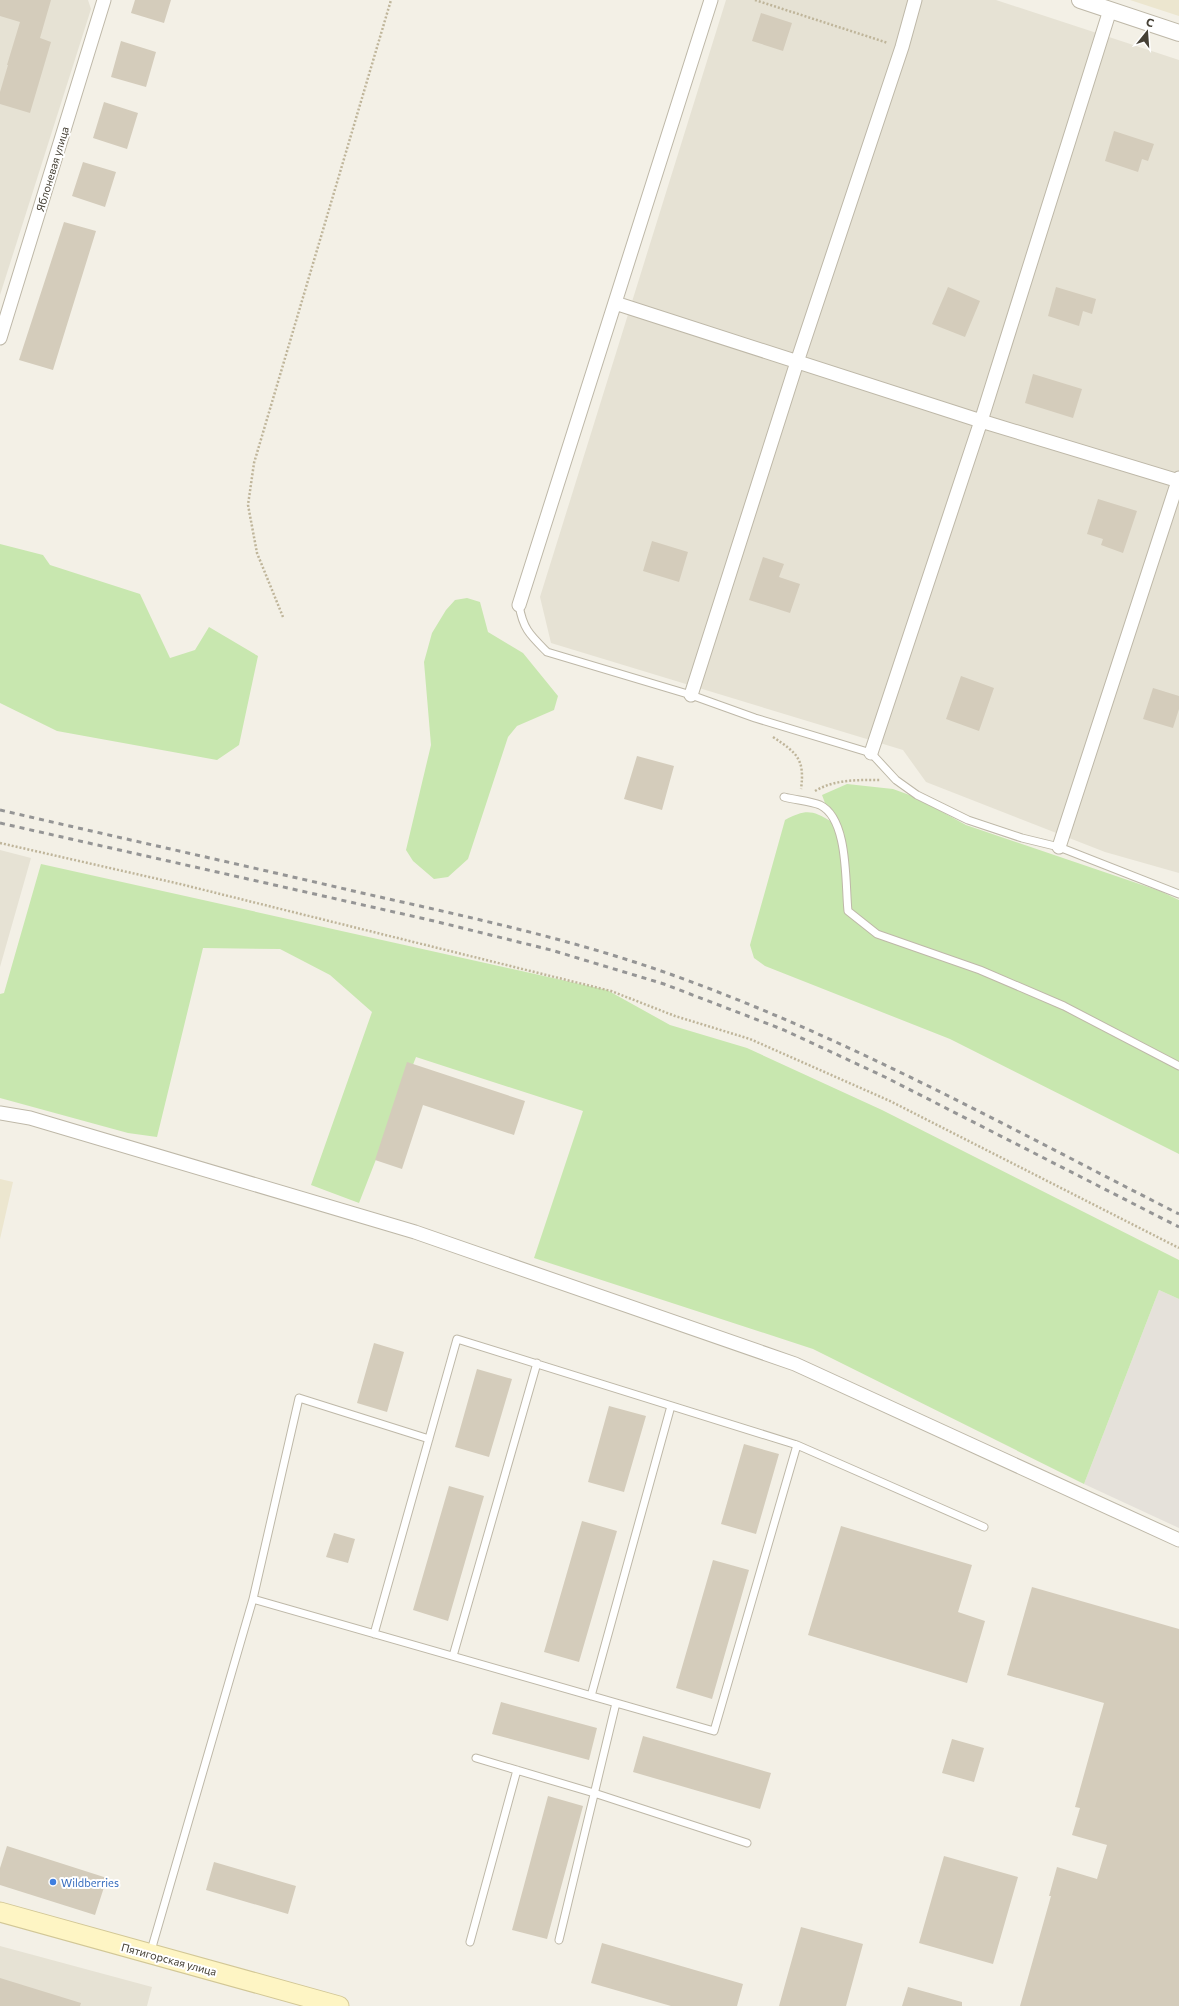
<svg xmlns="http://www.w3.org/2000/svg" width="1179" height="2006" font-family="Commissioner,sans-serif">
<rect width="100%" height="100%" fill="#f3f0e6"/>
<path fill="#e6e2d4" d="M0,0h88l3,9 -91,286z
M726,0h270l183,60v813l-74,-21 -179,-70 -23,-32 -352,-107 -11,-46z
M0,850l31,8 -31,109z
M0,1946l152,41 -5,19h-147z"/>
<path fill="#e5e1da" d="M1159,1290l20,9v229l-95,-44z"/>
<path fill="#ece6cf" d="M1130,0h49v16z
M0,1179l13,3 -13,57z"/>
<path fill="#c8e7af" d="M0,544l43,11 7,10 90,29 30,64 25,-8 14,-23 49,29 -19,89 -22,15 -160,-29 -57,-28z
M467,598l13,4 8,30 35,21 35,43 -4,14 -37,16 -9,11 -40,122 -20,18 -14,2 -21,-18 -7,-11 25,-105 -7,-83 8,-29 14,-23 9,-10z
M847,784l46,5 22,8 51,28 194,66 19,9v254l-229,-115 -185,-73 -11,-8 -4,-13 35,-125c21,-11 27,-10 47,2l-10,-27z
M41,864l566,126 63,35 77,23 135,62 297,150v39l-20,-9 -75,194 -271,-135 -279,-91 49,-147 -167,-54 -57,146 -48,-18 61,-173 -42,-37 -50,-26 -77,-1 -46,189 -29,-4 -128,-35v-104l4,-1z"/>
<path fill="#d4ccbb" d="M0,0h51l-11,38 11,4 -21,71 -30,-9v-12l8,-27h-1l13,-43 -20,-6z
M135,0h36l-7,23 -33,-10z
M761,13l31,10 -9,28 -31,-10z
M121,41l35,11 -10,35 -35,-10z
M104,102l34,11 -11,36 -34,-11z
M1114,131l40,13 -6,17 -6,-2 -4,13 -33,-11z
M83,162l33,10 -11,35 -33,-11z
M64,222l32,9 -43,139 -34,-10z
M948,287l32,14 -15,36 -33,-13z
M1056,287l40,12 -4,15 -9,-3 -4,15 -31,-10z
M1033,374l49,15 -9,29 -48,-15z
M1098,499l39,12 -14,42 -22,-8 2,-6 -16,-5z
M652,541l36,11 -9,30 -36,-11z
M763,557l21,7 -5,13 21,7 -10,29 -41,-13z
M961,676l33,12 -15,43 -33,-12z
M1153,688l26,8v13l-6,19 -30,-9z
M637,756l37,10 -12,44 -38,-11z
M407,1062l118,39 -11,34 -91,-30 -21,64 -27,-9z
M374,1343l30,9 -17,60 -30,-9z
M477,1369l35,10 -23,78 -34,-10z
M609,1406l37,10 -22,76 -36,-10z
M744,1444l35,10 -23,80 -35,-10z
M449,1486l35,10 -36,125 -35,-11z
M582,1521l35,10 -38,131 -35,-10z
M841,1526l131,39 -14,47 27,9 -18,62 -159,-48z
M334,1533l21,6 -7,24 -22,-6z
M713,1560l36,10 -37,129 -36,-11z
M1032,1587l147,42v377h-159l31,-110h-2l8,-29 40,12 10,-34 -35,-10 8,-27 -5,-1 29,-104 -97,-28z
M501,1702l96,26 -8,32 -97,-26z
M643,1736l128,37 -11,36 -127,-37z
M952,1739l32,9 -10,34 -32,-9z
M548,1796l35,10 -36,133 -35,-9z
M7,1846l100,32 -12,37 -95,-30v-17z
M944,1856l74,21 -25,87 -74,-21z
M214,1862l82,24 -8,28 -82,-24z
M801,1927l62,17 -17,62h-67z
M602,1943l141,41 -6,22h-66l-80,-23z
M0,1978l81,25 -1,3h-80z
M908,1987l54,15v4h-60z"/>
<g fill="none" stroke-linecap="round" stroke-linejoin="round">
<defs>
<path id="service" d="M519,605c4,24 11,30 28,47l144,43 64,23 116,35 25,27 21,15 51,25 54,18 37,9 120,47
M784,797c11,3 26,4 36,8 29,14 25,79 28,106l29,23 103,36 84,36 115,60
M797,1445l187,82
M253,1599l46,-201 130,41
M453,1656l84,-293
M591,1696l80,-290
M476,1758l118,35 153,50
M559,1940l57,-237
M470,1942l47,-172
M150,1954l103,-355 461,132 83,-286 -340,-106 -83,295"/>
<path id="minor" d="M615,303l366,118 198,60
M0,338l104,-338
M519,605l192,-605
M691,695l106,-333 105,-315 13,-47
M871,753l110,-332 129,-411
M1059,847l120,-369
M0,1113l30,5 385,114 380,132 384,176"/>
<path id="tertiary" d="M1080,0l99,33"/>
<path id="secondary" d="M0,1912l339,94"/>
</defs>
<use href="#service" stroke="#beb8a8" stroke-width="9"/>
<use href="#minor" stroke="#beb8a8" stroke-width="15"/>
<use href="#tertiary" stroke="#beb8a8" stroke-width="18"/>
<use href="#secondary" stroke="#d2c796" stroke-width="21"/>
<path stroke="#bfb59a" stroke-width="2.5" stroke-dasharray="2 2" stroke-linecap="butt" d="M755,0l133,43
M283,617l-26,-64 -9,-48 6,-42 137,-463
M773,737c24,16 32,22 28,52
M815,791c20,-12 43,-11 65,-11
M0,843l180,41 431,107 64,25 75,23 140,62 289,147"/>
<use href="#service" stroke="#fff" stroke-width="7"/>
<use href="#minor" stroke="#fff" stroke-width="13"/>
<use href="#tertiary" stroke="#fff" stroke-width="16"/>
<use href="#secondary" stroke="#fef5c4" stroke-width="19"/>
<path stroke="#959595" stroke-width="3" stroke-dasharray="5 5" stroke-linecap="butt" d="M0,810c121,28 242,55 362,83 102,23 206,45 305,80 178,63 344,156 512,241
M0,823l434,98 117,29 113,34 120,46 101,47 294,150"/>
</g>
<circle fill="#3f7fe0" stroke="#fff" stroke-width="1.5" cx="53" cy="1882" r="4"/>
<g text-anchor="middle" dominant-baseline="central" stroke-width="4" stroke-linejoin="round" paint-order="stroke">
<g font-size="11" fill="#454035" stroke="#fff">
<text transform="translate(52 169) rotate(-73)">Яблоневая улица</text>
<text transform="translate(169 1959) rotate(15)">Пятигорская улица</text>
</g>
<g font-size="11" fill="#366cbe" stroke="#fff" text-anchor="start">
<text x="61" y="1882">Wildberries</text>
</g>
</g>
<g transform="translate(1147 32) rotate(17)" stroke="#ffffff" stroke-width="3" paint-order="stroke">
<path d="M0-3L7 15L0 10L-7 15Z" fill="#454035"/>
<text y="-6" font-size="11" font-weight="bold" text-anchor="middle" fill="#454035">С</text>
</g>
</svg>
